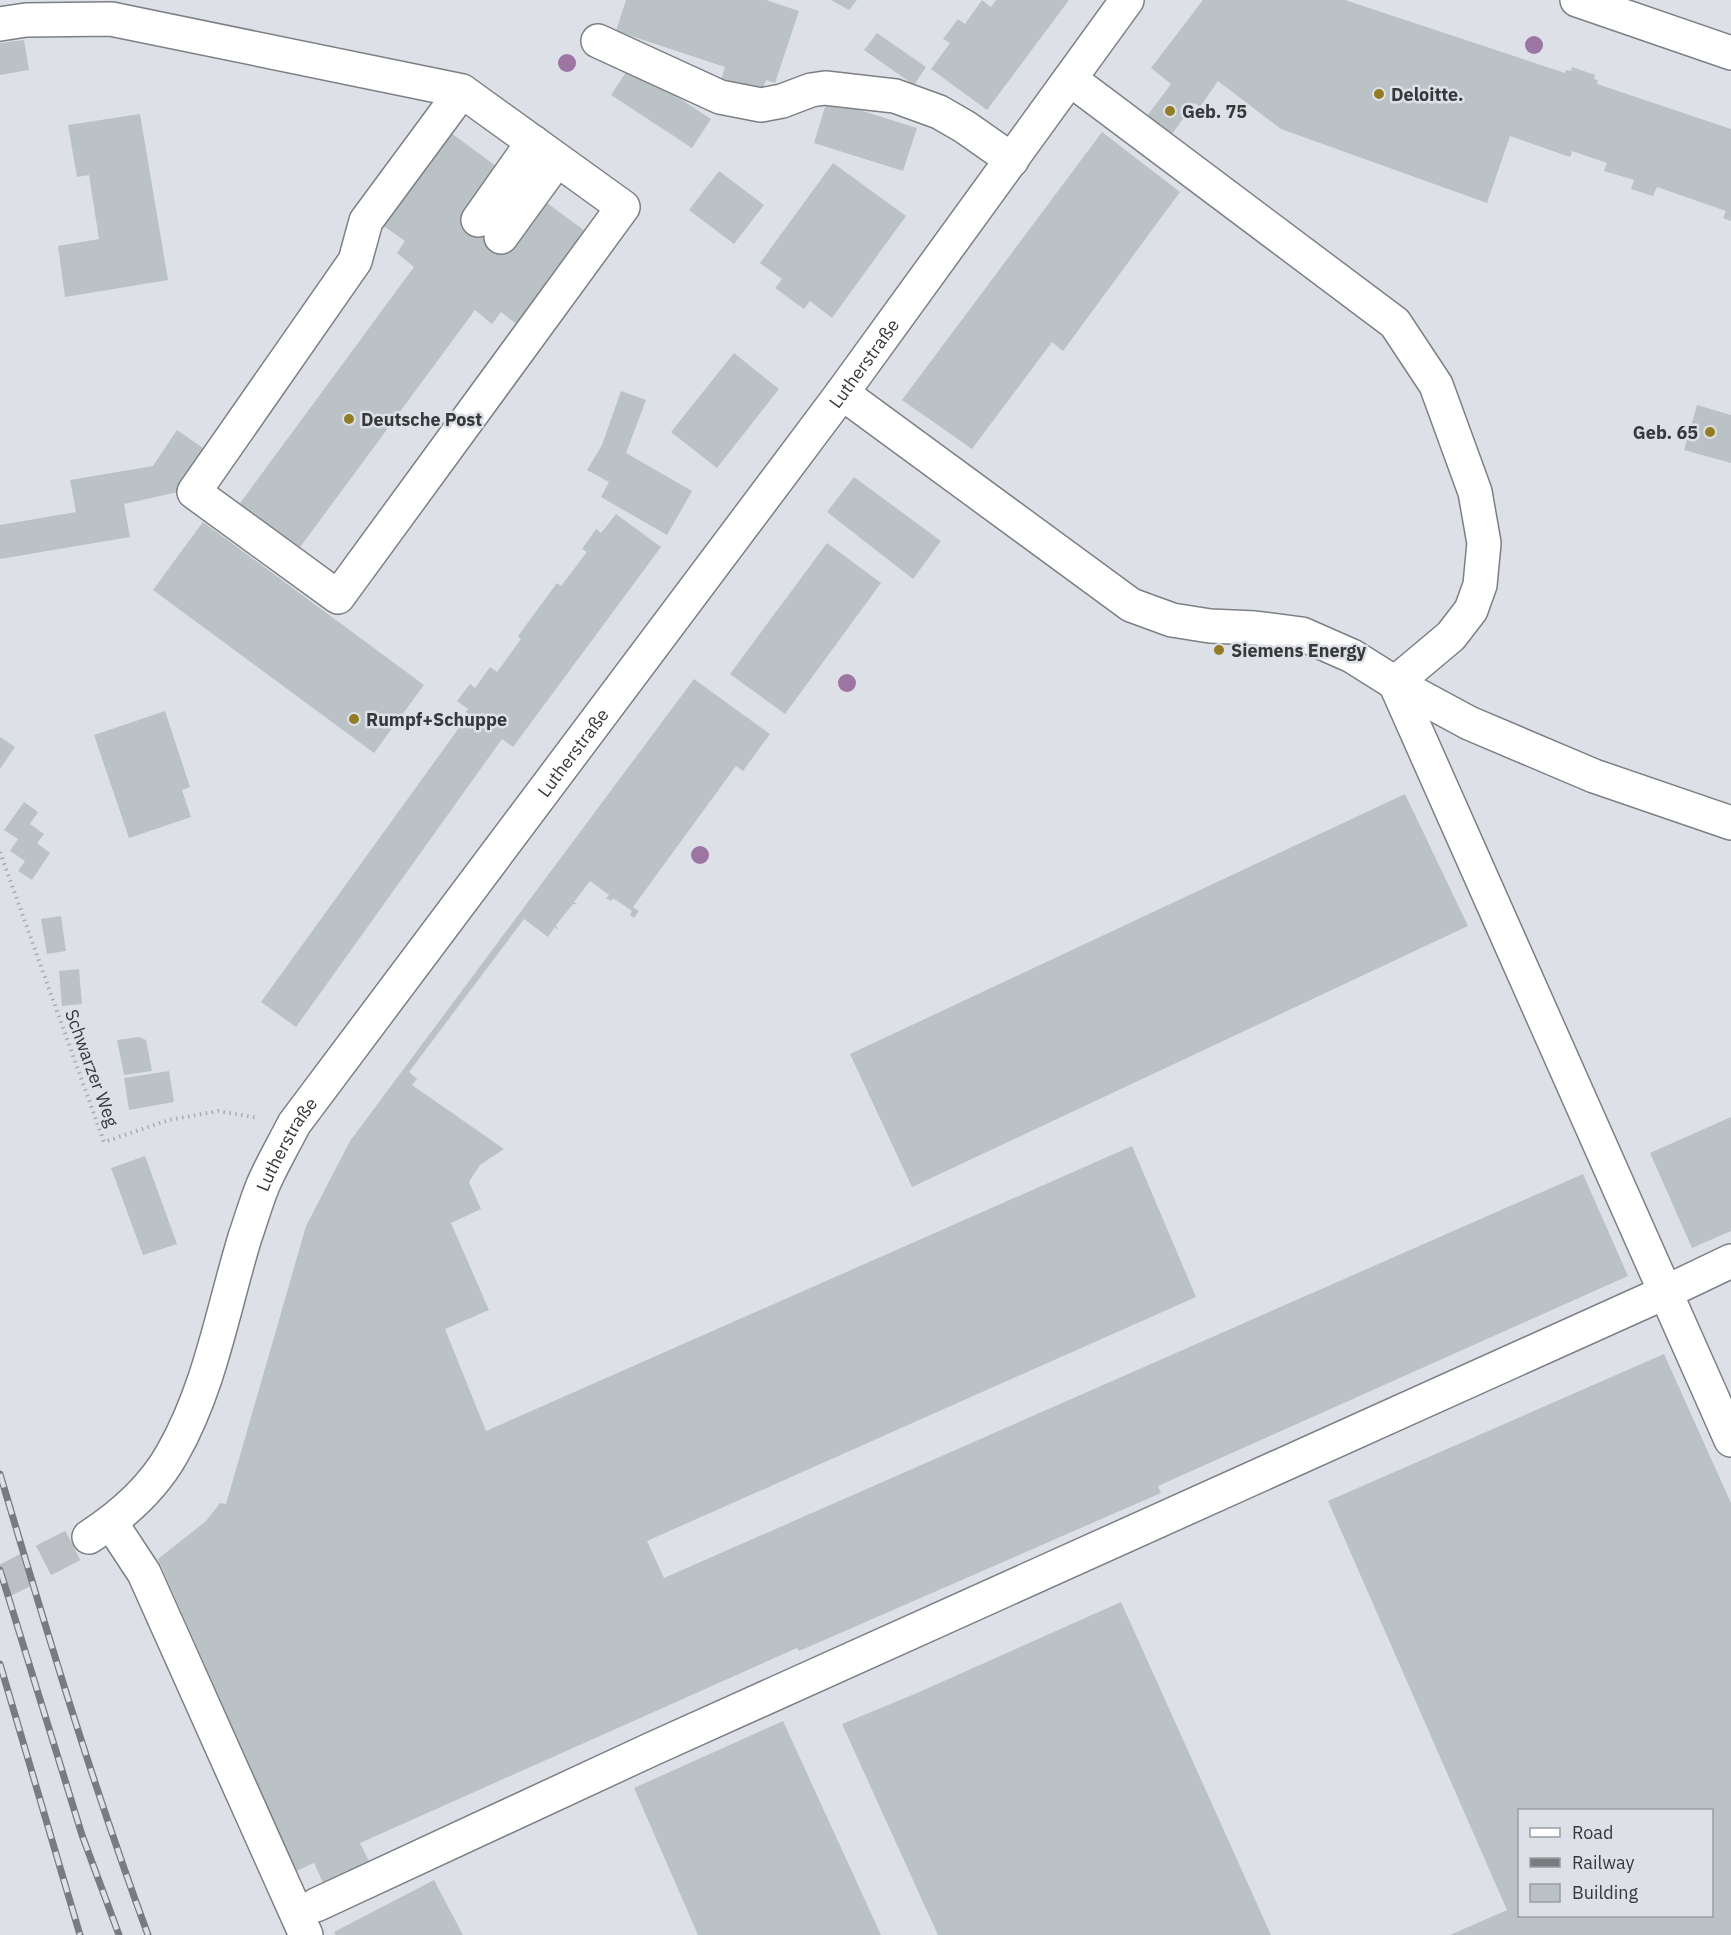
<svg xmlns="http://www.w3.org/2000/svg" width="1731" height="1935" font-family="'IBM Plex Sans',sans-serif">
<rect width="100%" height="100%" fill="#dde1e7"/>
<path fill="#bac2c5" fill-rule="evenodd" d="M626,0h140l33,11 -24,72 -9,-3 -6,16 -40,-13 5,-16 -109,-36z
M831,0h26l-8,10z
M982,0l9,7 5,-7h73l-82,110 -56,-41 19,-26 -7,-4 15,-20 7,5z
M1203,0h142l220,73 1,-3 5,1 1,-4 23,8 -1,4 4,1 -1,4 134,45v92l-8,-3 3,-7 -69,-24 -4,9 -22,-7 3,-9 -30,-9 3,-8 -35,-12 -2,6 -60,-21 -23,67 -206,-74 -63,-48 -18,26 -5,-4 -26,35 -25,-18 27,-36 -20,-16z
M877,33l49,34 -12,18 -50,-35z
M24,40l5,30 -29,5v-32z
M630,66l81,53 -19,29 -81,-53z
M827,100l90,28 -14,43 -89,-28z
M140,114l28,166 -103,17 -7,-51 41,-7 -10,-64 -12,2 -9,-52z
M447,130l49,36 -31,44 49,37 33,-44 49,36 -69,93 -26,-20 -9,12 -17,-14 -177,240 -60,-44 176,-239 -17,-14 8,-12 -26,-18z
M1102,132l78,60 -117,159 -11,-9 -80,107 -70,-49z
M833,163l73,53 -74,102 -22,-17 -6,8 -29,-21 7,-9 -22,-16z
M719,171l45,34 -30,39 -45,-34z
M734,353l45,36 -62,79 -46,-36z
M621,391l25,9 -20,53 66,38 -25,44 -66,-38 8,-15 -22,-12 15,-25z
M1697,405l34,10v48l-47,-13z
M177,430l29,20 -28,42 -54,12 6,33 -130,22v-34l76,-13 -6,-32 83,-14z
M854,477l87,64 -28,38 -86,-67z
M616,514l45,33 -148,200 -11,-8 -206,288 -35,-25 208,-288 -3,-2 2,-3 -11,-8 13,-17 5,4 15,-21 7,5 24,-33 -3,-3 39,-53 4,3 26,-34 -5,-3 14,-20 5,4z
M203,522l221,163 -50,68 -221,-163z
M827,543l54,40 -96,131 -55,-40z
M694,679l76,55 -27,37 -7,-5 -103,141 6,4 -5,7 -4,-3 2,-4 -19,-13 -2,3 -5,-3 3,-3 -19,-14 -16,21 3,2h-4l-17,21 2,5 -3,-3 -7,10 -24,-18 -115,153 8,7 -5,6 92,64 -24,16 -11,17 12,27 -30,14 38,87 -44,19 41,102 646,-285 64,151 -549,244 17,37 919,-404 45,102 -470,210 3,7 -362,158 -2,-3 -437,195 12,24 -47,20 -11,-24 -18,8 -138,-312 48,-38 14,-18 6,1 80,-278 44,-85z
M165,711l25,76 -8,3 9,27 -62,21 -35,-103z
M0,737l15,10 -15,22z
M1405,794l63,132 -556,261 -62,-133z
M24,802l14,10 -8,12 14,10 -7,9 13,10 -18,27 -14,-9 7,-10 -15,-10 8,-12 -14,-9z
M61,916l5,35 -19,3 -6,-35z
M79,969l3,35 -20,2 -3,-35z
M139,1037l7,3 6,31 -28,4 -7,-35z
M169,1071l5,31 -45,8 -5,-32z
M1731,1117v114l-39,17 -42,-95z
M145,1156l32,88 -34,11 -32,-87z
M1664,1354l67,149v432h-281l57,-25 -179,-409zM1520,1810h192v106h-192z
M1121,1602l150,333h-333l-96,-211 75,-31z
M783,1721l98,214h-183l-64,-147z
M434,1880l29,55h-127l-2,-3z"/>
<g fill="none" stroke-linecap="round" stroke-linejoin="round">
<path stroke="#bcbfc4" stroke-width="33" stroke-dasharray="33 16" stroke-linecap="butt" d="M0,1583l89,-46"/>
<defs>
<g id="minor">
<path d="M1577,0l154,53"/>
<path d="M0,24l26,-4 85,-1 351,72 161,116 -285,390 -144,-105 161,-231 11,-40 96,-130"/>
<path d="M598,41l122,56 41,8 21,-4 29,-11 14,-2 70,8 44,16 26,15 47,33"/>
<path d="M1070,79l325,244 41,62 39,107 9,51 -4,42 -9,25 -20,26 -56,47 336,757"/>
<path d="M478,220l55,-78"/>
<path d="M501,237l56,-77"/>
<path d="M842,393l289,212 41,15 38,6 45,2 47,6 50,22 43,27 74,40 125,53 137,47"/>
<path d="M111,1523l33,50 162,362"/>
<path id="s1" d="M89,1537c32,-21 64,-49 83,-83 38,-66 51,-145 73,-217 6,-17 11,-35 18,-52 9,-21 21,-41 31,-61l548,-731 285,-393"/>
<path d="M316,1905l336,-156 1014,-457 65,-31"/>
</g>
</defs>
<use href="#minor" stroke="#7c8085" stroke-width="36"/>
<path stroke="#a9acb1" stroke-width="4" stroke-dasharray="1.5 4.5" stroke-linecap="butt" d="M0,852l104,290 65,-22 49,-9 41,7"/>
<use href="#minor" stroke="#fff" stroke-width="33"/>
<defs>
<path id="rail" d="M0,1474c46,155 92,309 148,461
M0,1570l82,265 37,100
M0,1664l80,271"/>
</defs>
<use href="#rail" stroke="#797b7f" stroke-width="7"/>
<use href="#rail" stroke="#dde1e7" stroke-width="4.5" stroke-dasharray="14" stroke-linecap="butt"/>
</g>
<g fill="#9d75a3">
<circle cx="1534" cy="45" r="9"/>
<circle cx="567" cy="63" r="9"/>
<circle cx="847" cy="683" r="9"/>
<circle cx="700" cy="855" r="9"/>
</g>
<g fill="#927d24" stroke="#dde1e7" stroke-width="2">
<circle cx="1379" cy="94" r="6"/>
<circle cx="1170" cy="111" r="6"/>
<circle cx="349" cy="419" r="6"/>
<circle cx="1710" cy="432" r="6"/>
<circle cx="1219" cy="650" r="6"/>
<circle cx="354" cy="719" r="6"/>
</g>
<g text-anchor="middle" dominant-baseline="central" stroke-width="5" stroke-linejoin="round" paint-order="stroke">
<g font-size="18" font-weight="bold" fill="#36383a" stroke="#dde1e7" text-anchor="start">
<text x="1391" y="94">Deloitte.</text>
<text x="1182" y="111">Geb. 75</text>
<text x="361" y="419">Deutsche Post</text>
<text x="1698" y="432" text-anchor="end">Geb. 65</text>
<text x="1231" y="650">Siemens Energy</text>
<text x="366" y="719">Rumpf+Schuppe</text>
</g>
<g font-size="18" fill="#36383a" stroke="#dde1e7">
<text stroke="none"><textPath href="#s1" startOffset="1422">Lutherstraße</textPath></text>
<text stroke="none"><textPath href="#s1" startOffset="936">Lutherstraße</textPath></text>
<text transform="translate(92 1068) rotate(70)">Schwarzer Weg</text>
<text stroke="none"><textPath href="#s1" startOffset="450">Lutherstraße</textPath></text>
</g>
</g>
<rect x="1518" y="1809" width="195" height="108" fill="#dde1e7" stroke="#9a9da2" stroke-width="1.5"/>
<rect x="1530" y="1828" width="30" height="9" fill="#ffffff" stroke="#9a9da2" stroke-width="1.5"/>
<text x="1572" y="1839" font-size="18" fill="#36383a">Road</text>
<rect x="1530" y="1858" width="30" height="9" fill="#797b7f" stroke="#9a9da2" stroke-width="1.5"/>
<text x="1572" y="1869" font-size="18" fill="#36383a">Railway</text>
<rect x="1530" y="1884" width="30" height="18" fill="#bac2c5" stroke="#9a9da2" stroke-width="1.5"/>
<text x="1572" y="1899" font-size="18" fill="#36383a">Building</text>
</svg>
